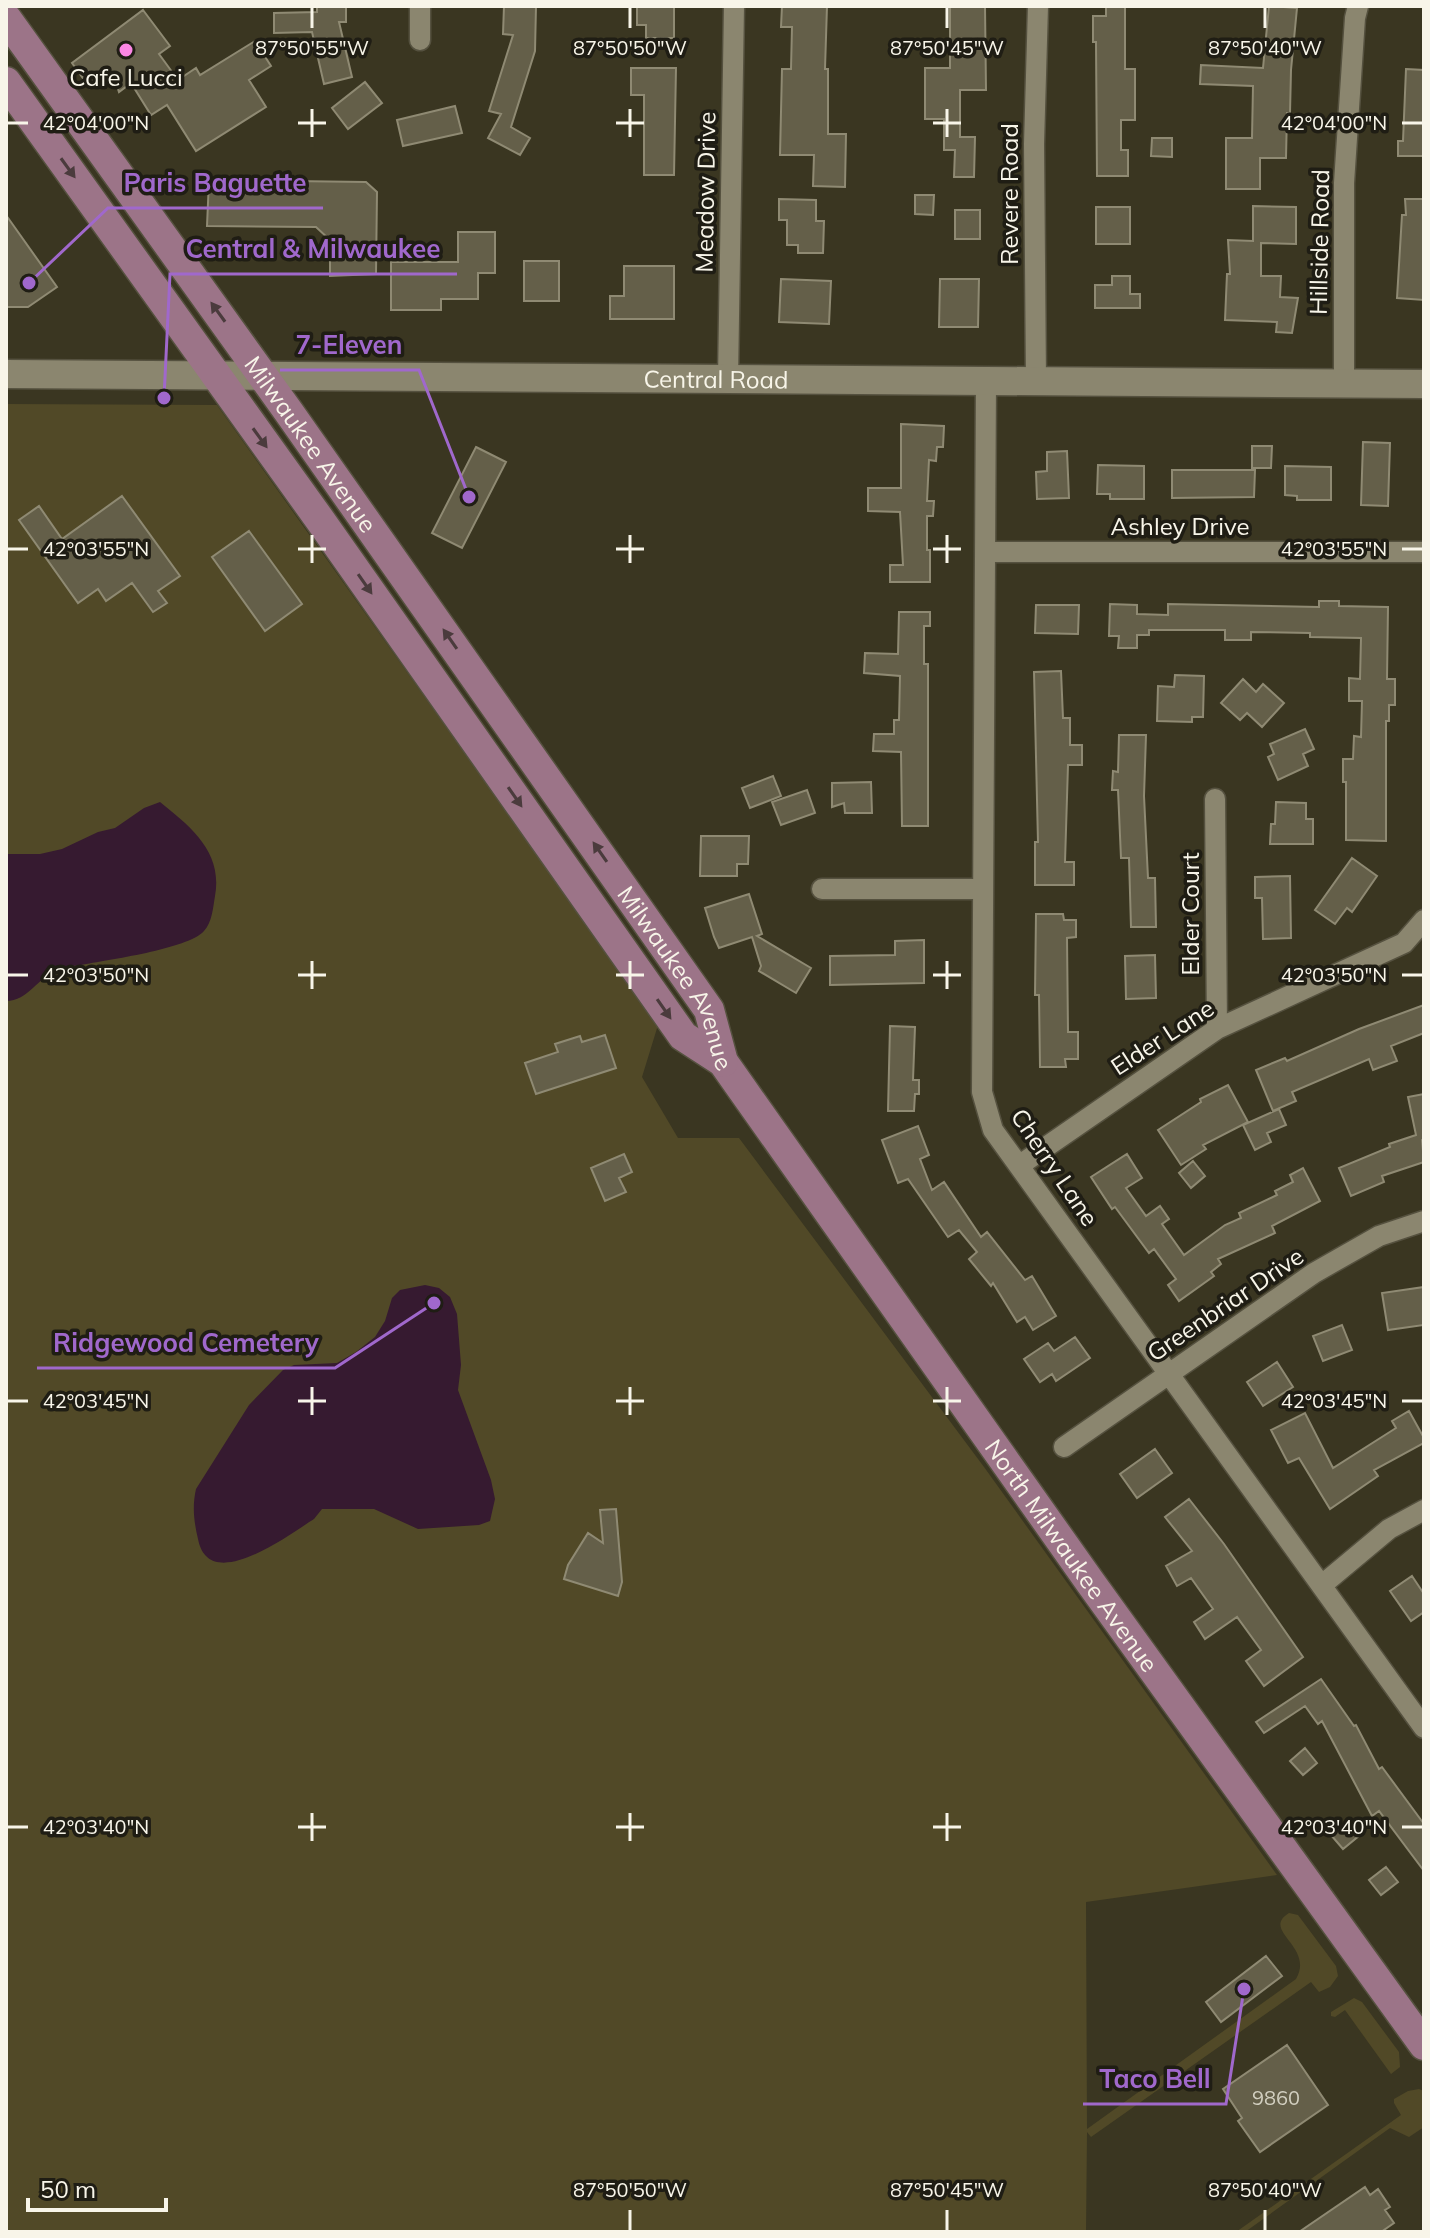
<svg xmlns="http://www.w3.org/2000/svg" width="1430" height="2238" font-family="Mulish,sans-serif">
<rect width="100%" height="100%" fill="#3a3621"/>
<path fill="#514927" d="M6,404l211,1 441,620 -16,52 36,61h61l245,329 293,408 -191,27 1,227 209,-150c19,-33 -36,-48 -7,-66l9,2 38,51 2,10 -8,11 -11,5 -8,-10 -220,155 -4,-5 -1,100h-1080z
M1354,1998l8,4 37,50 1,15 -9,7 -46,-64 -10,7 -4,-1v-4z
M1419,2089l5,2v36l-15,10 -19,-9 -145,104h-9l165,-117 -7,-12v-4l14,-8z"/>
<path fill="#361a30" d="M160,802c31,25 63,50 55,94 -2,12 -3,26 -11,35 -16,18 -97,29 -123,34 -7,1 -17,1 -24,4 -18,8 -29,32 -51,32v-147h34l22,-5 36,-17 17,-4 29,-20z
M425,1285l14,3 11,9 7,17 4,51 -3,25 33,90 4,19 -5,22 -11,4 -61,4 -44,-20h-52l-8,10c-24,15 -105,77 -116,20 -4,-17 -6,-32 -2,-50l53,-84 34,-35 11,-5 43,-2 19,-11 19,-15 10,-16 7,-23 8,-8z"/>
<path fill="#645f49" stroke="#8f8a73" stroke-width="2" d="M317,6h29v16h-7l13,55 -28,7 -12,-52 -38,1v-20l43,-1z
M504,6h32l-1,45 -24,76 19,11 -10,17 -32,-17 13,-24 -12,-3 24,-76 -10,-1z
M782,6h45l-2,63h3v65h18l-1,53 -32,-1 1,-31h-34l2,-86h9l1,-42h-11z
M950,6h35l1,84h-26v47h15l-1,40h-20l1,-27h-11v-31h-19v-51h25z
M1106,6h19v63h10v51h-14v30h7v26h-31l-1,-134h-3v-26h13z
M1269,6l28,2 -6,62 -1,43h-3l-1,45h-26v31h-34v-51h26l1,-52 -53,-2 1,-19 62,3z
M637,7h37v31h-28v-13h-9z
M143,10l27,36 -11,8 19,26 18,-12 4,7 55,-34 16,25 -22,14 17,27 -70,44 -29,-46 -16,10 -20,-32 -12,9 -3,-9 -5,4 -6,-10 -15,11 -18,-25z
M631,68h45l-2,107h-30v-80h-13z
M1406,69l18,1v86h-26v-15h5z
M365,82l17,21 -34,26 -16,-21z
M455,106l7,27 -59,13 -6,-26z
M1152,138h20v19l-21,-1z
M209,180l157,2 11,10 -1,82 -46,2v-36l-14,-13 -109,-1z
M915,195h19l-1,20 -18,-1z
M779,199l37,1v21h8l-1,32h-25v-8h-11v-25h-8z
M1405,199h19v101l-27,-2 5,-83h4z
M1253,206l43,1v37l-35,-1v33h20l-1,21 18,1 -6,35 -16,-1 1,-10 -52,-2 2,-46h3l-2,-34 25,1z
M1096,207h34v37h-34z
M955,210h25v29h-25z
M6,215l51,72 -29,20h-22z
M458,232h37v41h-17v26h-37v11h-50v-48h67z
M524,261h35v40h-35z
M624,266h50v53h-64v-23h14z
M1112,276h18v18h10v14h-45v-23h17z
M781,279l50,2 -2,43 -50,-2z
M940,279h39l-1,48h-39z
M901,424l43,2 -1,21h-6l-1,14 -7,-1 -2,41h7l-1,15h-6v34h3v32h-40v-17h13l-3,-53 -32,-1v-23h33z
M1363,442l27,1 -2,63 -27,-1z
M1252,446h20l-1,22h-19z
M476,447l30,15 -44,86 -30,-15z
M1067,451l2,47 -32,1 -1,-27 11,-1v-19z
M1098,465l46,1v33h-34v-5h-13z
M1285,466l46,1v33h-34v-4l-12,-1z
M1172,470h83l-1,27 -82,1z
M122,496l58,80 -22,15 9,12 -14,9 -21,-29 -26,18 -8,-12 -20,14 -59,-83 20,-14 23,33z
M249,531l53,73 -37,27 -53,-74z
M1319,601h20v5l49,1 -1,72h8v26h-6v16h-3v120l-40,-1v-58h-3v-23h10l1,-23 7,1 1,-36h-13v-23l11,1 1,-41 -51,-1v-4l-59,-1v8h-26v-10h-76v5h-12v13h-19l1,-12h-10l1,-32 27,1v9l31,1v-11l151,3z
M1036,605h43l-1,29 -43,-1z
M899,612h31v14h-6v38h4v162h-26l-1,-74 -28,-1 1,-17h20v-14h5l1,-44 -36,-3 1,-20 33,1z
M1061,671l2,47h7v27h12v20h-14l-3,97h9v23h-39v-43h3l-4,-170z
M1175,675l29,1 -1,41h-11v5l-35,-1 1,-35 16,1z
M1243,679l13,13 7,-8 21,19 -22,24 -15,-14 -7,7 -19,-17z
M1305,729l9,20 -11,5 5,12 -30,14 -10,-23 6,-3 -4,-10z
M1119,735h27l-2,61 4,82h7l1,49h-25l-2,-69h-8l-3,-68h-6l1,-19 5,1z
M773,776l8,20 -31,12 -8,-20z
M871,782l1,31h-27l-1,-10 -12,4v-24z
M807,790l8,23 -34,12 -9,-23z
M1276,802l30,1v16h7v25h-43l1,-20h4z
M701,836h48l-1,28h-11v12h-37z
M1352,858l25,18 -25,36 -5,-4 -12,16 -20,-14z
M1290,876l1,62 -28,1 -1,-41h-7v-21z
M749,894l13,40 -5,2 54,32 -15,25 -37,-22 2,-5 -9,-29 -33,11 -5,-11 -9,-29z
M1036,914h27l1,6h12v17l-9,1 1,94h10v27h-13l1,8h-26l-1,-72h-4z
M924,940v43l-94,2v-29l65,-1v-14z
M1155,955l1,43 -30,1 -1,-43z
M1424,1005v28l-33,13 6,15 -24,9 -4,-11 -77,33 4,9 -23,10 -17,-41 29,-12 2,3 72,-32z
M890,1026l25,1 -2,53h6v14h-4l-1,17h-26z
M605,1035l11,33 -80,26 -11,-31 33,-11 -3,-8 25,-8 2,6z
M1228,1085l20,37 -45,23 3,4 -25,16 -23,-35 43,-28 -1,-3z
M1424,1094v45l-2,1 2,22 -42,14 2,6 -33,14 -12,-28 51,-21 -1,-3 27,-9 -8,-38z
M1279,1109l7,16 -19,8 4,9 -16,8 -12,-25z
M918,1126l11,29 -9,4 12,31 12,-8 37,55 6,-5 38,48 7,-4 24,40 -23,14 -8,-13 -8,5 -24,-39 -2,3 -22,-27 8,-7 -18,-22 -11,7 -40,-58 -10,4 -16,-43z
M624,1154l8,18 -13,6 7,14 -21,9 -14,-33z
M1127,1154l15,24 -16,10 20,28 14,-10 9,13 -7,5 22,31 41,-30 16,-7 -2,-5 38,-18 -2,-4 18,-9 -3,-7 13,-7 17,33 -48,25 3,7 -57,26 3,5 -10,8 3,4 -35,25 -11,-16 8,-6 -22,-30 -5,4 -34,-46 -3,2 -21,-32z
M1193,1161l12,15 -14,12 -12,-15z
M1424,1287v38l-36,5 -6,-37z
M1342,1325l10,25 -29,11 -10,-25z
M1075,1337l15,21 -34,23 -4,-7 -12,8 -16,-23 24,-16 6,8z
M1277,1362l16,25 -30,19 -16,-24z
M1409,1411l15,27v5l-50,27 4,6 -48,33 -31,-51 -11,5 -17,-33 34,-17 28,55 63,-40 -4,-7z
M1155,1449l17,24 -35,25 -17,-24z
M1189,1499l35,45 79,113 -39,29 -18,-25 15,-11 -24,-33 -32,22 -11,-17 19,-13 -22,-31 -14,8 -11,-20 26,-15 -27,-34z
M616,1509l6,73 -4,14 -54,-17 4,-14 20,-32 15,10 -3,-33z
M1412,1576l12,18v18l-13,9 -21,-30z
M1321,1679l33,47 2,-1 23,44 3,-2 42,57v47l-45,-60 -7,5 -50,-95 -4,3 -13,-18 -41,27 -8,-11z
M1305,1748l12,15 -14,12 -13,-14z
M1348,1820l12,15 -17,14 -12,-14z
M1386,1867l12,15 -17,13 -12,-15z
M1266,1956l16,20 -61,46 -15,-20z
M1287,2045l41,60 -68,47 -22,-31 4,-3 -19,-29z
M1365,2187l5,8 8,-6 12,18 -5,3 9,13 -13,9h-82z"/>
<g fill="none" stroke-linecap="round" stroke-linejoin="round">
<defs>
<path id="street" d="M420,40v-34
M728,379l6,-373
M986,381l-4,711 11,38 431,598
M1036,381l-2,-237 4,-138
M1344,383v-200l11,-165 3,-12
M985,552h439
M1215,799l2,230
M822,889h161
M1020,1165l197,-136 187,-86 20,-23
M1064,1447l250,-174 65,-37 45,-15
M1322,1585l67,-56 35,-19"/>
<g id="secondary">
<path id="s1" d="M6,374l1418,10"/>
</g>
<g id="primary">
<path id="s2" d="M6,18l282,393 421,599 14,52 19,27 348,493 334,463"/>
<path d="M6,82l314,438 363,516 40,26"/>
</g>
</defs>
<use href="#street" stroke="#55513f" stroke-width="23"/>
<use href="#secondary" stroke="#55513f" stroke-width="31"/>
<use href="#primary" stroke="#55513f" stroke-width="33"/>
<use href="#street" stroke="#8b866f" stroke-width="20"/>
<use href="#secondary" stroke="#8b866f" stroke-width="28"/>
<use href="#primary" stroke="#9c7488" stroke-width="30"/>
</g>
<defs><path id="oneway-solid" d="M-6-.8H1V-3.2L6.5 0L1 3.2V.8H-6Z" transform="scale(2)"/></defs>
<g fill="#4b3b3d">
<use href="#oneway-solid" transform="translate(68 168) rotate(54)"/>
<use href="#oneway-solid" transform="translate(218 312) rotate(-126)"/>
<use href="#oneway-solid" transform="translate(260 438) rotate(54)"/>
<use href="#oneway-solid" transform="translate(365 584) rotate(55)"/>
<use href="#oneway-solid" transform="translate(450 639) rotate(-125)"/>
<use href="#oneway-solid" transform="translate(515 797) rotate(55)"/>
<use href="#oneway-solid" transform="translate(600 852) rotate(-125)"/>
<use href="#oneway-solid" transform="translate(664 1009) rotate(55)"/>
</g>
<path fill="none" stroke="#f8f5e9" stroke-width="3" d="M312,8v20M630,8v20M947,8v20M1265,8v20M312,109v28M630,109v28M947,109v28M8,123h20M298,123h28M616,123h28M933,123h28M1402,123h20M312,535v28M630,535v28M947,535v28M8,549h20M298,549h28M616,549h28M933,549h28M1402,549h20M312,961v28M630,961v28M947,961v28M8,975h20M298,975h28M616,975h28M933,975h28M1402,975h20M312,1387v28M630,1387v28M947,1387v28M8,1401h20M298,1401h28M616,1401h28M933,1401h28M1402,1401h20M312,1813v28M630,1813v28M947,1813v28M8,1827h20M298,1827h28M616,1827h28M933,1827h28M1402,1827h20M630,2210v20M947,2210v20M1265,2210v20"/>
<circle fill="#fc86e4" stroke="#1f1d14" stroke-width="3" cx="126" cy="50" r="8"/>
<g text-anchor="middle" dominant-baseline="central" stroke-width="7" stroke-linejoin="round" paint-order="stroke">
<g font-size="20" fill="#d3d0c1">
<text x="1276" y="2097">9860</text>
</g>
<g font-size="24" fill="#f8f5e9" stroke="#1f1d14">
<text x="126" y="77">Cafe Lucci</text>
</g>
<g font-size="24" fill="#f8f5e9" stroke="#1f1d14">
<text transform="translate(705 192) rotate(-89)">Meadow Drive</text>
<text transform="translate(1009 194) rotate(-90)">Revere Road</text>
<text transform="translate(1319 242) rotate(-89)">Hillside Road</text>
<text stroke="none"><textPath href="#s1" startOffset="710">Central Road</textPath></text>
<text stroke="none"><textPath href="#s2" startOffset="524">Milwaukee Avenue</textPath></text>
<text x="1180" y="526">Ashley Drive</text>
<text transform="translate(1190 914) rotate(-90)">Elder Court</text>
<text stroke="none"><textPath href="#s2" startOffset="1172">Milwaukee Avenue</textPath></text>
<text transform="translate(1162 1037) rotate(-33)">Elder Lane</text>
<text transform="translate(1055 1167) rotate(56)">Cherry Lane</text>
<text transform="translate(1225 1304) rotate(-34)">Greenbriar Drive</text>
<text stroke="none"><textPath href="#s2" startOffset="1874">North Milwaukee Avenue</textPath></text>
</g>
</g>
<g font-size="20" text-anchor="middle" fill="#f8f5e9" stroke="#1f1d14" stroke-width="7" stroke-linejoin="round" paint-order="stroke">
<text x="312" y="55">87°50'55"W</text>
<text x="630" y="55">87°50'50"W</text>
<text x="947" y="55">87°50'45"W</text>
<text x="1265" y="55">87°50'40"W</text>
<text x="96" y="130">42°04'00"N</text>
<text x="1334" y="130">42°04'00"N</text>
<text x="96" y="556">42°03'55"N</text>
<text x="1334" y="556">42°03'55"N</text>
<text x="96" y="982">42°03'50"N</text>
<text x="1334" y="982">42°03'50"N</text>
<text x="96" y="1408">42°03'45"N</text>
<text x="1334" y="1408">42°03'45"N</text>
<text x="96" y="1834">42°03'40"N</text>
<text x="1334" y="1834">42°03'40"N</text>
<text x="630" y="2197">87°50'50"W</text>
<text x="947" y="2197">87°50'45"W</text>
<text x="1265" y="2197">87°50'40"W</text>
</g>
<path fill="none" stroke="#a068cc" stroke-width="3" d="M29 283L108 208H323M164 398L170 274H457M469 497L419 370H280M434 1303L335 1368H37M1244 1989L1226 2104H1083"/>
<g fill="#a068cc" stroke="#1f1d14" stroke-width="3">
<circle cx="29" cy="283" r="8"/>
<circle cx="164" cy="398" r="8"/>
<circle cx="469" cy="497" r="8"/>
<circle cx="434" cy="1303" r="8"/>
<circle cx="1244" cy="1989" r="8"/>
</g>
<g font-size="26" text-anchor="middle" font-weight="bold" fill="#a068cc" stroke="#1f1d14" stroke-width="7" stroke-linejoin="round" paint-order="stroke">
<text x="215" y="192">Paris Baguette</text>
<text x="313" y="258">Central &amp; Milwaukee</text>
<text x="349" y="354">7-Eleven</text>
<text x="186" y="1352">Ridgewood Cemetery</text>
<text x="1155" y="2088">Taco Bell</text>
</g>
<rect width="1430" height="2238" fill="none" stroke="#f8f5e9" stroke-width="16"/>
<path d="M28 2198v12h138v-12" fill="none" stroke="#f8f5e9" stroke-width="4"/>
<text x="40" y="2198" font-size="24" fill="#f8f5e9" stroke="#1f1d14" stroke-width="6" paint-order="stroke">50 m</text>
</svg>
